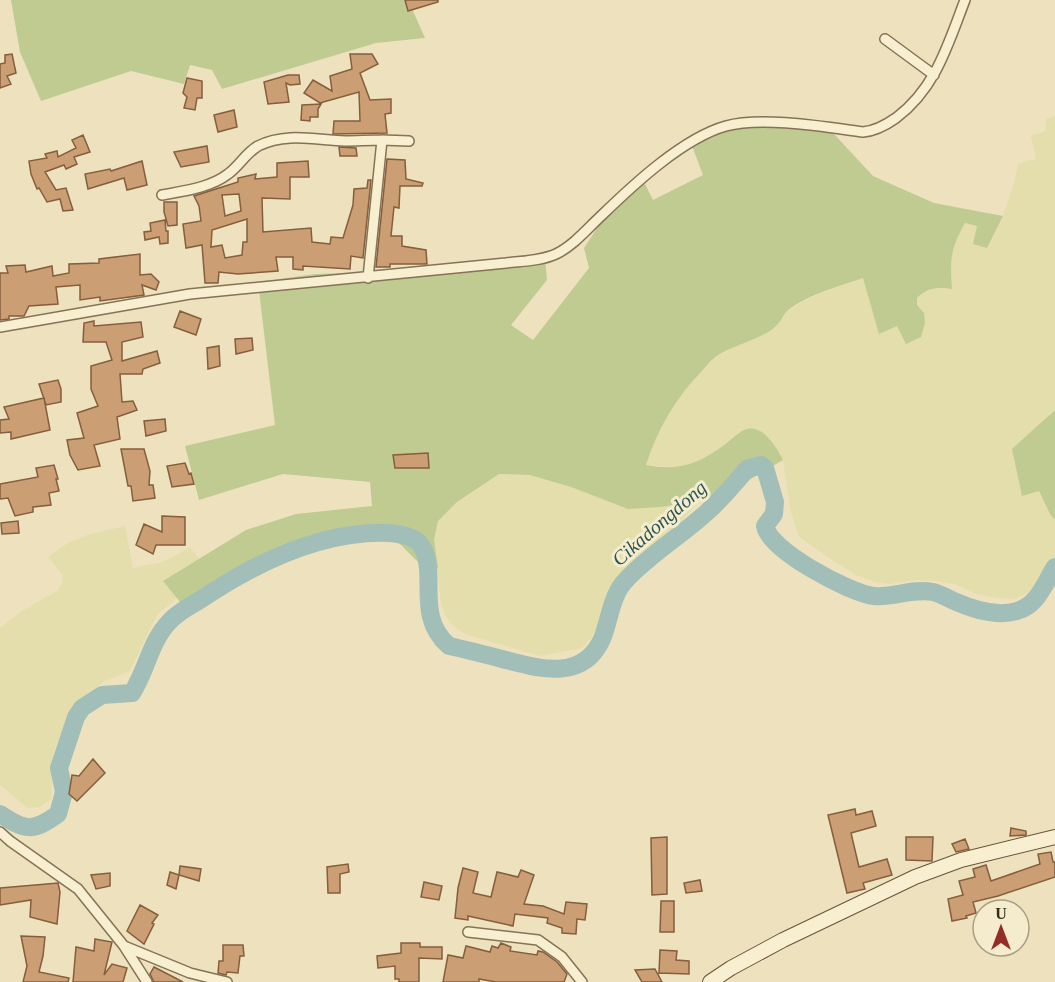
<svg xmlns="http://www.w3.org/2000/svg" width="1055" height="982" font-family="Georgia,serif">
<rect width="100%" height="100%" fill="#ede2bd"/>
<path fill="#e3deab" d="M1055,116v294l-5,2 -28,84 17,-5 11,23 5,6v39l-25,33 -15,7 -18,-1 -21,-4 -21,-10 -20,-3 -20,-1 -25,4 -15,-2 -19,-7 -27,-17 -30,-21 -9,-28 -7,-49 -37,-31 -38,27 -15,7 -17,5 -30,-3 6,-19 11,-22 12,-21 16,-21 25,-26 60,-30 9,-13 15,-10 23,-11 41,-14 15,55 45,-20 -7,-8v-7l7,-7 13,-4 15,2 -2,-25 3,-20 12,-21 12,3 10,22 16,-32 11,-33 4,-19 18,-5 -5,-23 15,-5v-12z
M498,474l32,1 41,12 57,22 33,-2 37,-6 -15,19 -38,31 -14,16 -40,71 -9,10 -42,8 -75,-22 -12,-8 -8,-11 -4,-11 -7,-64 4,-19 19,-19z
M125,526l8,42 30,-6 27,-15 9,12 -36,22 14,17 -20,17 -27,56 -25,10 -20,14 -21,31 -11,28 -2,45 -11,8 -12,1 -28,-23v-157l22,-17 35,-20 5,-7 1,-9 -15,-18 20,-14 19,-8z"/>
<path fill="#c0cb92" d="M11,0h397l17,38 -49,5 -154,46 -10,-19 -22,-5 -6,19 -53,-13 -90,30 -21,-49z
M783,120l51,14 39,42 61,27 69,13 -16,32 -14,-4 4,-18 -12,-3c-15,27 -15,36 -13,66 -14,-2 -24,-2 -35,9v7l7,8 1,10 -4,14 -15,7 -9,-18 -18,8 -16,-56c-25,9 -55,16 -76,33 -4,4 -6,11 -11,15 -12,12 -41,19 -58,29 -6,4 -11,10 -16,16 -26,26 -45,59 -56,94 32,6 51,0 78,-20 6,-4 15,-14 23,-16 17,-4 30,19 36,31l-51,30 -34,11 -37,6 -33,2 -57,-22 -41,-12 -31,-1 -42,28 -19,19 -4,19 4,28 -20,-6 -17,-17 -13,-9c-71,8 -140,38 -204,71l-21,-26 83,-51 50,-16 76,-8 -2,-24 -87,-8 -84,26 -14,-54 90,-21 -17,-143 57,-8 67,-2 163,-13 2,21 -36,45 22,15 56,-72 -5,-20 21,-32 38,-36 10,20 50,-25 -11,-29 50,-21z
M1055,410v110l-5,-6 -11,-23 -17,5 -10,-47z"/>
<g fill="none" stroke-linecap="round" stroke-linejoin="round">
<path stroke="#a1bfb8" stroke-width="18" d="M0,814c25,17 33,18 58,0l6,-22 -5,-24 17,-51 6,-9 20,-13 30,-2c15,-23 18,-52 38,-72 8,-9 20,-15 30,-21 55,-37 122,-70 190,-67 9,1 24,3 30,11 20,27 -7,71 29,102 19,4 38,9 57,14 35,9 77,21 96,-21 8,-19 9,-44 24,-59 24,-26 55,-44 80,-67 15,-13 28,-29 41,-44l14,-4 4,3 10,34 -1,12 -9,12c4,24 84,67 109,70 19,2 39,-8 59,-4 8,2 14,6 21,9 18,8 43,16 63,10 21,-6 27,-27 38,-44"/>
</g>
<path fill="#cc9e73" stroke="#845e3d" stroke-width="1.5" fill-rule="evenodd" d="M405,0h33v2l-30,9z
M12,54l4,19 -9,3 4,8 -11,4v-24l5,-1v-8z
M350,54h22l6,10 -18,9 10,27 21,-1v14l-6,1 2,19 -54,1 1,-13h26l-1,-29 -39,11 -16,-10 9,-13 19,11 -2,-15 22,-7z
M288,75h11l1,9 -10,1 -4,-2 3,19 -21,2 -4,-22z
M187,78l15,3v17h-5l-2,12 -11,-2 3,-11 -4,-4z
M321,104l-3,5v8h-8v4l-9,-1 1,-15z
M234,110l3,17 -19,5 -4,-17z
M83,135l7,17 -16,5 3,7 -11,5 -2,-4 -19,7 11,18 10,-2 7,22 -10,1 -3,-12 -13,3 -8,-14 -2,1 -6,-15 -2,-13 18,-3 -2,-4 12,-3 1,6 18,-9 -4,-8z
M207,146l2,16 -28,5 -7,-15z
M339,147l17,1 1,8h-17z
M387,159l18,1 1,19 17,4 -1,3h-22l-1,22 -5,-1 -3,29h11v10l24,4 1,14h-37v3h-14z
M142,161l5,24 -20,5 -3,-12 -36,11 -3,-15 25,-5 1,2z
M308,161l1,16h-19v22l-28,-1 1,34 48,-4 1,14 18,2 1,-7 12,1 10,-33 1,-16 13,-1 1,-8h3l-8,78 -12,-2 -1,13 -47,-3v4l-10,-1v-12h-17l2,14 -40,3 -19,-2 -1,11h-13l-3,-38 -16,3 -3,-24 18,-3 -2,-15 -5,-10 44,-14v-4l18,-4 -1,5 22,-2v-14zM239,194l2,17 -16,5 -3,-21zM247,219v23h-4l-1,13 -17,3 -3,-13 -11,2 1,-17z
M164,202h13v23l-9,1 -4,-14z
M165,220l1,11h2v12l-8,1 -1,-7 -14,3 -1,-8 7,-1 -1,-8z
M140,254v21l11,-1 8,8 -3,8 -14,-5 2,10 -44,6v-4l-20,3v-15l-24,2 2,17 -29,2 -5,10h-15v3l-9,1v-47h8l-2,-7 19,-1 1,7 26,-6 1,10 16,-3v-9l30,-1v-4z
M180,311l21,8 -5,16 -22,-8z
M94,321v5l47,-4 2,15 -21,5v19l35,-10 3,12 -17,6 -1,5h-22l2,28 11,-1 4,9 -20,7 3,22 -26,6 6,21 -22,4 -8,-15 -3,-15 17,-2 -7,-25 21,-7 -7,-17v-23l21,-6 -6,-18h-23l1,-19z
M252,338l1,12 -17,4 -1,-15z
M219,346l1,20 -12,3 -1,-21z
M58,380l3,9v13l-15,3 -7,-21z
M44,398l6,32 -39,9v-7l-11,1v-13l9,-1 -5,-12z
M165,419l1,12 -20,5 -2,-15z
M121,449h23l6,22 -1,14h4l2,13 -22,3 -2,-15h-3z
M428,453l1,15h-34l-2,-13z
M185,463l4,11 2,-1 3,11 -22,3 -5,-21z
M54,465l4,14h-2l3,12 -10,2 2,12 -18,2v5l-18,4 -7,-18 -8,1v-15l38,-7 -2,-9z
M162,516l23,1v28h-29l-3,9 -17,-9 8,-21 18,8z
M18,521l1,12 -17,1 -1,-11z
M93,759l12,14 -28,28 -8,-7 3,-19 7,1z
M855,809l1,6 16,-4 4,15 -25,7 8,34 28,-8 5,16 -29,8 2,6 -18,4 -19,-78z
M1011,828l15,3v4l-16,1z
M667,837v57l-15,1 -1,-57z
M906,837h27l-1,24 -26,-1z
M965,839l4,10 -13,3 -4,-8z
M1051,852l2,10h2v15l-57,19 -25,6 3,11 -10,3 1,2 -15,3 -4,-22 15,-4 -4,-14 16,-4 -2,-8 13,-4 5,16 49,-17 -2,-10z
M348,864l1,8 -9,2v19h-12l-1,-26z
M180,866l21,3 -2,12 -20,-6z
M463,868l15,4 -5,21 18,4 6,-25 21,5 3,-7 13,5 -10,29 19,2 21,8 2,-12 21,2 -2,16 -8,-1 -1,15 -14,-1v-5l-15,-5 1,-5 -33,-4 -2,12 -45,-10v4l-13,-2 3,-30z
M170,872l9,3 -3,14 -9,-4z
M110,873v13l-14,3 -5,-14z
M700,880l2,11 -16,2 -2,-10z
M424,882l18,4 -3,14 -18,-3z
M58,883l2,9 -3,32 -27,-7 1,-17 -31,5v-17z
M661,901h13v31h-14z
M140,905l18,10 -6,8 2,1 -10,20 -17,-13z
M21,936l24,1 -2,19 -4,16 30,6 -1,4h-45l4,-16z
M95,939l17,3 -8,33 8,-11 15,4 -4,14h-50l3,-35 18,4z
M401,943h19v4h22v12l-23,-1v24h-20v-3h-4v-13l-17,2 -1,-12 24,-3z
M501,943l10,4 -1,4 27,4 1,-4 5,1 14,10 10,12 -3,8h-68l-17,-3v3h-36l5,-27 15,3 3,-12 24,6 2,-6 6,2z
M223,945h20l1,11h-4l-2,17 -11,-1 -1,3 -8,-2 1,-12h4z
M660,950l17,1 -1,9 13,1v13l-30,-1z
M154,967l29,15h-29l-4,-8z
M655,969l7,13h-20l-7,-12z"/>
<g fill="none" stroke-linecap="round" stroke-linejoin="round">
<defs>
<path id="street" d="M885,39l49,36
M162,195c21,-4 48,-7 66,-21 11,-8 18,-21 30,-28 28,-14 58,-6 87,-5 12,0 24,-1 37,-1
M368,278l14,-138 27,1
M0,327l190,-33 316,-31c16,-2 35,-2 50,-9 17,-8 31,-25 45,-38 32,-31 82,-78 125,-90 35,-10 100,1 137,6 13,-1 23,-7 33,-14 40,-30 52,-74 69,-118
M0,832l10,9 68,48 46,57 23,36
M468,932l70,8 24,17 20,25
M124,946l66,27 37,9"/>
<path id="secondary" d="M710,982l21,-14 52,-28 132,-63 46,-17 94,-23"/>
</defs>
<use href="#street" stroke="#857257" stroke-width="12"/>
<use href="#secondary" stroke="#67533a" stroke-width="16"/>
<use href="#street" stroke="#f8efd0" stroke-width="9"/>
<use href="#secondary" stroke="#f8efd0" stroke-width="14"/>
</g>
<g text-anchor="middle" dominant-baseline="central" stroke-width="6" stroke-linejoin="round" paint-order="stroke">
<g font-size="20" font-style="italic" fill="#2a5454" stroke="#f5eccd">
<text transform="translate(659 523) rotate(-41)">Cikadongdong</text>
</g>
</g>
<g transform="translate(1001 928)"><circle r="28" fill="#f5eccd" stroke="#a89e86" stroke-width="1.5"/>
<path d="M0-4.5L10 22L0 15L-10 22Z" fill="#942d27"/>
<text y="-9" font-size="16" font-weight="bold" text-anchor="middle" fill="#34291b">U</text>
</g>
</svg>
